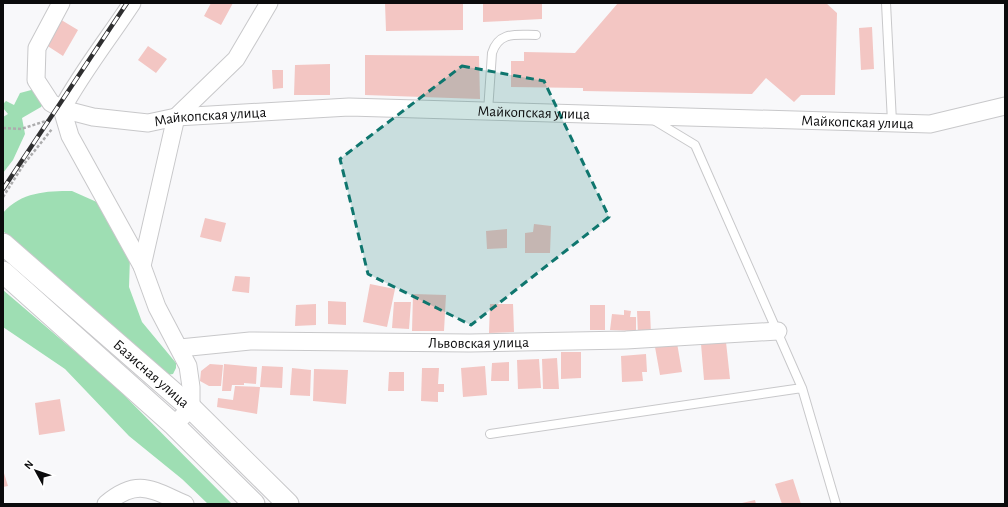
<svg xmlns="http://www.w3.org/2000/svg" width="1008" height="507" font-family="'Alegreya Sans',sans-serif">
<rect width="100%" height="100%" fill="#f8f8fa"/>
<path fill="#9edeb3" d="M35,89l11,11 -5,7 -19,11 3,16 -12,26 -10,13v-56l5,-3 -5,-6v-4l3,-3 8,4 6,-12z
M72,191l27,12 31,54 -1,30 13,35 34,41v5l-3,6 -6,1 -164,-144v-18c18,-21 43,-22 69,-22z
M3,290l109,93 120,121h-24l-26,-25 -53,-43 -64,-67 -62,-42z"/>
<path fill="#f3c6c3" d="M211,3h22l-12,22 -17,-9z
M385,3h78v27l-77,1z
M483,3h59v16l-59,3z
M618,3h208l11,10 -2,82h-34l-7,7 -28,-24 -14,16 -169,-3v-3l-72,-1v-26h13v-9l51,1z
M58,18l20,12 -15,26 -20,-13z
M872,27l2,42 -13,1 -2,-42z
M148,46l19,13 -11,14 -18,-13z
M365,55l114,1 1,43 -115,-4z
M330,64v31h-36l1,-30z
M272,70h11v18l-10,1z
M205,218l21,5 -5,19 -21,-5z
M534,224l17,2 -1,27h-25v-20l8,-1z
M507,229v19l-20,1 -1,-18z
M235,276l15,1 -1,16 -17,-2z
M370,284l25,5 -8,38 -24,-5z
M413,294l33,1 -2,36h-32z
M328,301l18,1v23l-18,-1z
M394,302h17l-2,27 -17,-1z
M316,304v21l-21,1 1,-21z
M490,304h23l1,28 -25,1z
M590,305h15v25h-15z
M624,310l7,1 -1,6h6v14l-26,-1 2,-16 12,1z
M637,311h13l1,23 -13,1z
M726,342l4,37 -26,1 -3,-36z
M677,343l5,29 -22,3 -5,-28z
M561,352h20v26l-20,1z
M646,354l1,18h-5l1,9 -21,1 -1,-26z
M557,358l2,31h-16l-1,-30z
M539,359l2,29 -23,1 -1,-29z
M509,362v19h-18l1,-18z
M210,364l13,1 -2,21h-12l-9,-5 1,-10z
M224,364l33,3 -1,17 -12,-1v2h-12l-1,6h-9z
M262,366l21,1 -1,21 -22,-1z
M485,366l2,29 -24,2 -2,-29z
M292,368l19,2 -1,26 -20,-1z
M422,368h17l-1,16h6v8h-6v10l-17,-1z
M314,369l34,1 -2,34 -33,-3z
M389,372h15v19h-16z
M235,386l25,1 -3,27 -40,-7 1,-9 15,2z
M60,399l5,32 -26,4 -4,-32z
M3,470l5,16 -5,1z
M793,479l8,25h-19l-7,-20z
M755,500l1,4h-14v-1z"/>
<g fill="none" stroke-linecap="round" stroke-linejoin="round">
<defs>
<path id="service" d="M886,3l6,119
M488,111l4,-58c7,-22 24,-18 44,-18
M652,119l43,26 107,243 34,116
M490,434l312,-46"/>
<g id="minor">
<path id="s1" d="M61,3l-24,45 -1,32 15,23 11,6 31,8 55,6 28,-6 173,-10 581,17 75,-18"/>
<path d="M62,109l8,27 72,130 15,41 31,59 3,21v21l-17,17"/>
<path d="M62,109c20,-37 47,-71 70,-106"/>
<path d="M142,266l34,-149 60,-58 33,-56"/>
<path id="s2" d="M180,348l70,-7 220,2 156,-3 152,-9"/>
<path d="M106,504c32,-27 46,-14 79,0"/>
</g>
<g id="tertiary">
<path id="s3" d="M3,244l188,164 97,96"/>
<path d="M3,272l171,153 80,79"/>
</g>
</defs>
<use href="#service" stroke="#c8c8ca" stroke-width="10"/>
<use href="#minor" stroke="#c8c8ca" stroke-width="19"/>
<use href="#tertiary" stroke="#c8c8ca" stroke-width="23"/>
<path stroke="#acacad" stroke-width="2.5" stroke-dasharray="3 2" stroke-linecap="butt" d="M3,128l18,1 28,-9
M3,197l21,-33 28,-35"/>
<use href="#service" stroke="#fff" stroke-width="8"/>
<use href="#minor" stroke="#fff" stroke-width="17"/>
<use href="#tertiary" stroke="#fff" stroke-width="21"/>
<defs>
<path id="rail" d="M3,189l124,-186"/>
</defs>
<use href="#rail" stroke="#2f2f30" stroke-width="4.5"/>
<use href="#rail" stroke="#fff" stroke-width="3" stroke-dasharray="9" stroke-linecap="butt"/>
</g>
<path fill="#0f766e" fill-opacity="0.2" stroke="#0f766e" stroke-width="3" stroke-dasharray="8 5" stroke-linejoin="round" d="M462,66l82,15 65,136 -138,108 -103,-51 -28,-115z"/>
<g text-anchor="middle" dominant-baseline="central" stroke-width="3" stroke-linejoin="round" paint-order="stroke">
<g font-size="15" fill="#0b0b0c" stroke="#fff">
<text stroke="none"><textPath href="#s1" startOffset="597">Майкопская улица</textPath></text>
<text stroke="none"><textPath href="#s1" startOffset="273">Майкопская улица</textPath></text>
<text stroke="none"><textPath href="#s1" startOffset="921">Майкопская улица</textPath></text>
<text stroke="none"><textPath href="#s2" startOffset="299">Львовская улица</textPath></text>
<text stroke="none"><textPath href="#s3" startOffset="197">Базисная улица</textPath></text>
</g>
</g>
<rect width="1008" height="507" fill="none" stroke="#0b0b0c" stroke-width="8"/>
<g transform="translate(36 471) rotate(310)" stroke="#ffffff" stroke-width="3" paint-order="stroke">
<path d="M0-3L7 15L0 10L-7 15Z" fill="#0b0b0c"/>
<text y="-6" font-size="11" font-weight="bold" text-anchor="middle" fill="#0b0b0c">N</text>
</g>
</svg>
